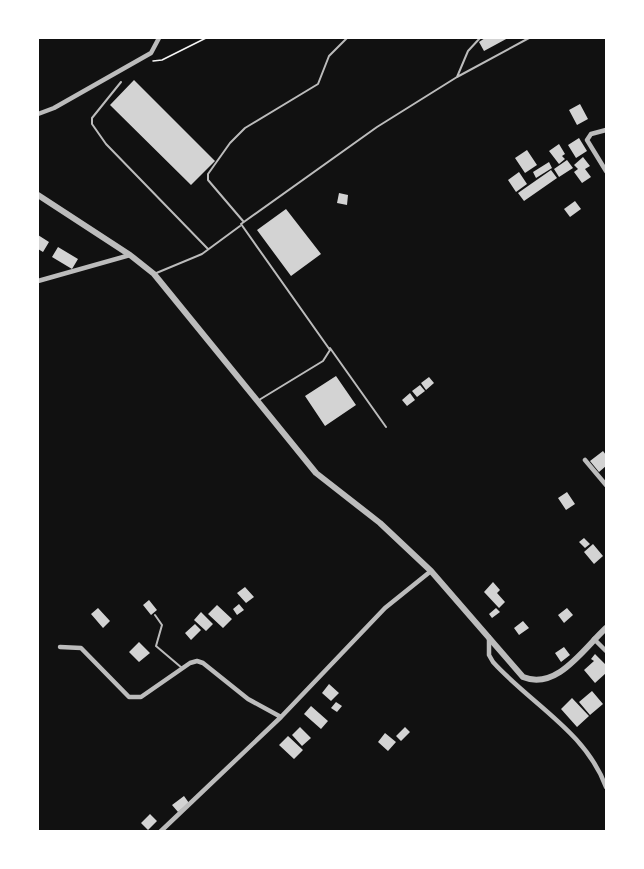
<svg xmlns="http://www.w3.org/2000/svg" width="644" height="869" font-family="Karla,sans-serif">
<rect width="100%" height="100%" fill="#111"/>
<path fill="#d3d3d3" d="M485,38h23l-24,13 -5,-9z
M134,80l81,81 -24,24 -81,-80z
M580,104l8,15 -11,6 -8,-15z
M579,138l8,13 -11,7 -8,-13z
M559,144l6,10 -3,2 3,3 -6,5 -10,-13z
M527,150l10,15 -12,8 -10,-15z
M583,157l7,9 -5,3 6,8 -9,6 -8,-11 4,-3 -4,-4z
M567,160l6,8 -14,9 -5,-8z
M549,162l3,6 -16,10 -3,-6z
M551,170l6,8 -33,23 -6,-8z
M519,172l8,12 -11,8 -8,-12z
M339,193l9,2 -1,10 -10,-2z
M575,201l6,8 -11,8 -6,-8z
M286,209l35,45 -30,22 -34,-46z
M38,235l11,7 -6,10 -5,-3z
M58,247l20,12 -6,10 -20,-12z
M336,376l20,29 -31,21 -20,-30z
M429,377l5,6 -8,7 -5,-7z
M420,385l5,6 -8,6 -5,-6z
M410,393l5,7 -8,6 -5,-6z
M603,451l3,4v11l-7,6 -9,-11z
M567,492l8,12 -9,6 -8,-12z
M584,538l6,6 -5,4 -6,-6z
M593,544l10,12 -9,8 -10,-12z
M493,582l7,8 -3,3 8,9 -6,6 -15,-16z
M245,587l9,10 -8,6 -9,-10z
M149,600l8,10 -6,5 -8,-10z
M239,604l5,6 -7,5 -4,-6z
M217,605l15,14 -9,9 -15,-14z
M98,608l12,13 -7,7 -12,-14z
M496,608l4,4 -8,6 -3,-4z
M567,608l6,7 -9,8 -6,-8z
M201,612l12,12 -7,7 -12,-11z
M523,621l6,7 -10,7 -5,-7z
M195,624l6,6 -10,10 -6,-7z
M139,642l11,11 -11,9 -10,-10z
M564,647l6,8 -9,7 -6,-9z
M595,654l11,11v8l-11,10 -11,-13 10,-9 -3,-2z
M329,684l10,9 -8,8 -9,-8z
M592,691l11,13 -13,11 -11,-13z
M572,698l17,18 -12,11 -16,-18z
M336,702l6,4 -5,6 -6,-4z
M311,706l17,15 -7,8 -17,-15z
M300,727l11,11 -9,8 -10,-11z
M405,727l5,5 -9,9 -5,-5z
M385,733l11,9 -8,9 -10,-9z
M288,736l15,14 -9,9 -15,-14z
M184,796l5,7 -11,9 -6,-7z
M150,814l7,7 -9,9 -7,-7z"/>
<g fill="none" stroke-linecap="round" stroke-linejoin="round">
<path stroke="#f5f5f5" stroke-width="1.5" d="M153,61l9,-1 44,-22"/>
<path stroke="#bcbcbc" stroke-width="2" d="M457,77l11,-26 12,-13
M121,82l-29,36v6l14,20 102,105
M243,221l-35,-41v-6l22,-31 15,-15 73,-44 11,-28 18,-18
M154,274l48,-20 38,-28
M330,348l56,79
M259,400l64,-39 7,-11 -89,-126 136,-97 80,-50 72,-39
M155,615l7,10 -6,21 26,22"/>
<path stroke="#bcbcbc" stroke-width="4.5" d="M38,114l16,-6 97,-55 8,-15
M606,130l-15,4 -4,6 19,31
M38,281l92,-26
M585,460l21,25
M489,637v18l4,7c38,42 93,70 113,125
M594,639l12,12
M60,647l21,1 48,49h12l49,-34 7,-2 6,2 45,36 33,18
M160,832l121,-115 104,-109 46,-37"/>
<path stroke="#bcbcbc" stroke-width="6" d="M38,195l92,60 24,19 162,199 64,50 51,48 92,106c34,14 61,-29 83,-49"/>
</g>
<rect width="644" height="869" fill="none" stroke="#ffffff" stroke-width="78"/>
</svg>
